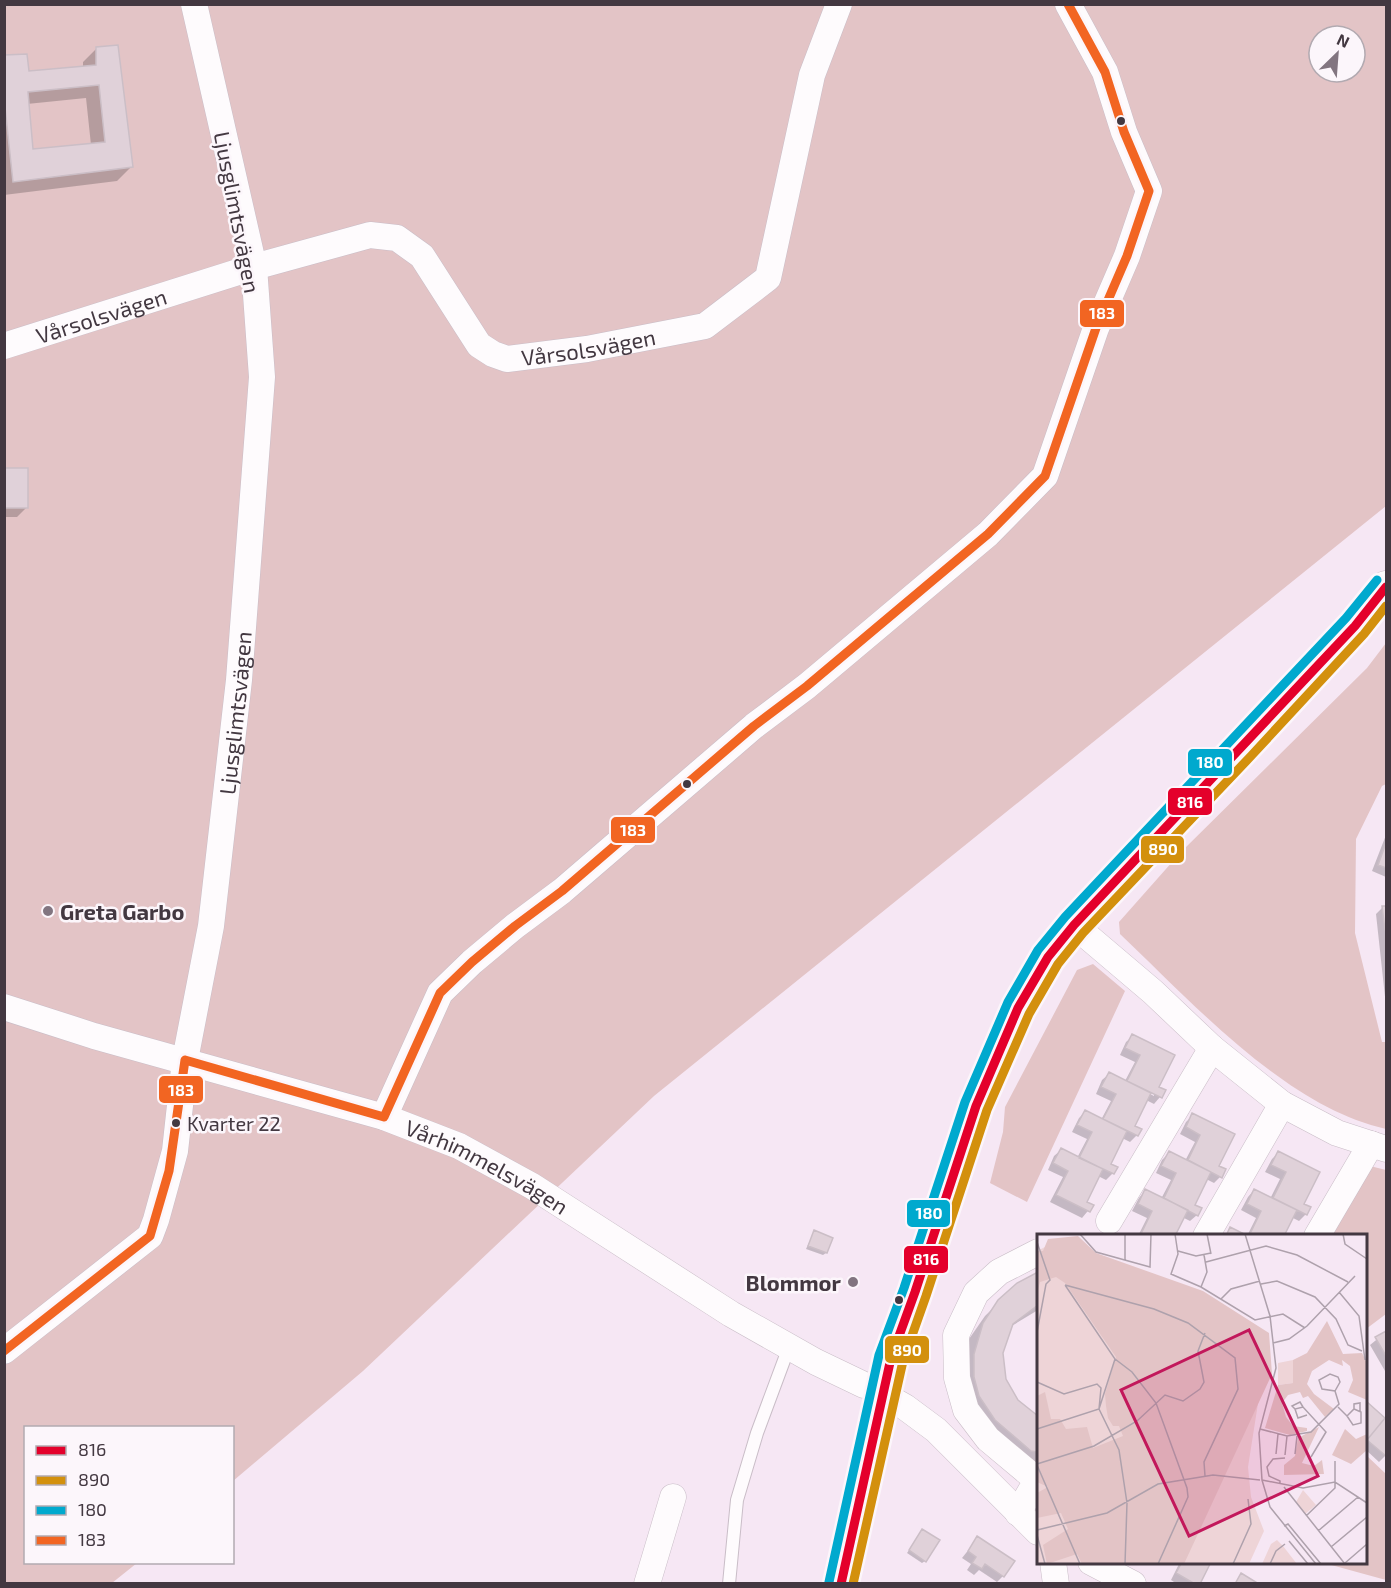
<svg xmlns="http://www.w3.org/2000/svg" width="1391" height="1588" font-family="'Exo 2',sans-serif">
<rect width="100%" height="100%" fill="#f6e7f4"/>
<path fill="#e3c4c6" fill-rule="evenodd" d="M5,5h1381v501l-732,590 -291,275 -130,110 -1,-53h-206v134l111,1 -25,20 -107,1zM1319,36h36v36h-36z
M1386,643v141l-4,2 -26,53 -1,94 27,109h4v87c-100,-22 -193,-126 -266,-195l-1,-12 62,-70 186,-184z
M1093,964l32,27 -98,211 -37,-19 13,-51 2,-25 72,-137z
M1370,1166l16,4v144l-20,15v-93h-40z
M1366,1455l20,19v106l-62,-17 42,-1z"/>
<path fill="#0003" fill-rule="evenodd" d="M97,48l34,119 -14,14 -113,14v-139l23,16 56,-4v-6zM86,98l5,47 -59,6 -5,-47z
M4,469l23,38 -10,10h-13z
M1386,835v42l-14,-6z
M1386,907v99l-10,-92 6,-6z
M1133,1036l27,61 -6,7 -8,-4 -13,26 4,9 -7,7 -8,-4 -13,26 7,4 -3,5 -7,7 -8,-4 -13,26 7,4 -10,12 -32,-16 13,-25 -15,-7 6,-14 7,-6 16,8 10,-19 -15,-7 7,-14 6,-6 16,8 10,-19 -15,-7 6,-14 7,-6 16,7 10,-19 -15,-7 6,-13zM1145,1088l9,4v4l-10,-5z
M1193,1115l27,62 -6,6 -8,-4 -13,26 4,10 -7,6 -8,-4 -9,19h-35l9,-18 -15,-7 7,-13 6,-7 16,8 10,-19 -15,-7 6,-13 7,-7 16,8 10,-19 -15,-8 6,-12z
M1278,1153l28,61 -7,7 -8,-4 -9,19h-35l9,-18 -15,-8 7,-13 6,-7 16,9 10,-20 -15,-7 7,-13z
M814,1232l12,21 -3,2 -17,-6z
M1038,1274v36l-28,17 -8,25 3,27 12,22 21,17v51l-57,-35 -20,-65 8,-30 16,-23 33,-32z
M1386,1332v38l-1,1 -15,-26z
M1366,1403l20,18v34l-7,7 -13,-12z
M920,1534l5,27 -3,2 -15,-10z
M978,1538l25,38 -6,6 -18,-12 -5,5 -7,-5 4,-6 -9,-6z
M1180,1562h30l-12,22h-21l-6,-4z"/>
<path fill="#e0d1d9" stroke="#cbbec6" stroke-width="1.5" fill-rule="evenodd" d="M118,45l15,122 -120,15 -9,-84v-43l23,-1 2,17 67,-6v-18zM99,85l6,57 -72,7 -5,-57z
M4,468h24v40h-24z
M1386,843v25l-8,-3z
M1382,906h4v24h-1z
M1132,1034l43,21 -16,32 7,3 -4,8 -35,-17 13,-26 -15,-7z
M1109,1072l42,21 -16,33 7,3 -4,7 -35,-17 13,-25 -15,-7z
M1085,1110l42,21 -16,33 7,3 -4,7 -35,-16 13,-26 -15,-7z
M1192,1113l43,21 -16,32 7,3 -4,9 -34,-18 12,-25 -14,-8z
M1061,1148l42,21 -16,33 7,3 -4,7 -34,-17 12,-24 -15,-8z
M1169,1151l42,21 -16,33 7,3 -4,8 -34,-18 12,-25 -15,-7z
M1278,1151l42,21 -16,32 7,3 -4,8 -34,-17 13,-26 -15,-7z
M1145,1189l43,21 -13,26h-35l12,-25 -14,-7z
M1254,1189l43,21 -13,26h-35l12,-25 -14,-7z
M1230,1227l18,9h-22z
M814,1230l19,8 -6,15 -19,-7z
M1038,1272v33l-25,19 -10,29 3,26 12,21 20,16v36l-7,-1 -36,-31 -16,-24 -5,-19v-23l9,-31 15,-23 19,-17z
M1386,1331v25l-11,-19z
M1366,1401l19,17 -18,22 -1,-1z
M1385,1418l1,1v37l-19,-16z
M922,1529l18,11 -14,22 -17,-12z
M977,1536l38,25 -11,16 -19,-13 -3,5 -10,-6 4,-6 -8,-6z
M1182,1562h29l-11,22h-5l-19,-11z
M1241,1573l18,11h-24z"/>
<g fill="none" stroke-linecap="round" stroke-linejoin="round">
<defs>
<path id="service" d="M729,1584l8,-84 20,-67 32,-86"/>
<g id="minor">
<path id="s1" d="M4,346l250,-79 116,-32 27,3 25,18 57,89 14,9 14,5 80,-10 118,-23 63,-48 44,-203 27,-71"/>
<path d="M1074,925l79,67 59,56 70,56 55,29 49,16"/>
<path id="s2" d="M4,1007l90,29 290,81 75,29 73,40 199,128 85,48 48,23"/>
<path d="M384,1117l56,-124 32,-31 43,-36 47,-35 192,-165 53,-40 181,-152 57,-58 51,-148 31,-72 22,-65 -25,-59 -19,-60 -37,-68"/>
<path d="M1109,1221l103,-173"/>
<path d="M1206,1236l76,-132"/>
<path d="M1317,1236l54,-92"/>
<path id="s3" d="M4,1351l146,-115 6,-16 19,-69 10,-91 26,-134 28,-246 23,-303 -8,-110 -60,-263"/>
<path d="M882,1394l23,13 31,23 102,102"/>
<path d="M1018,1513l19,-33 -49,-41 -22,-29 -9,-32 -1,-43 20,-42 23,-21 39,-20"/>
<path d="M1053,1562l3,22"/>
<path d="M1091,1562l42,22"/>
<path d="M647,1584l26,-87"/>
</g>
<path id="tertiary" d="M841,1584l16,-79 34,-147 24,-66 61,-186 28,-68 14,-30 30,-51 26,-32 168,-177 113,-122 31,-39"/>
</defs>
<use href="#service" stroke="#c9bdc7" stroke-width="14"/>
<use href="#minor" stroke="#c9bdc7" stroke-width="27"/>
<use href="#tertiary" stroke="#c9bdc7" stroke-width="33"/>
<use href="#service" stroke="#fefbfd" stroke-width="12"/>
<use href="#minor" stroke="#fefbfd" stroke-width="26"/>
<use href="#tertiary" stroke="#fefbfd" stroke-width="32"/>
<defs>
<path id="bus-1" d="M841,1584l50,-226 24,-66 61,-186 42,-98 30,-51 26,-32 281,-299 31,-39"/>
<path id="bus-2" d="M853,1584l50,-223 23,-65 61,-186 42,-96 29,-50 25,-31 168,-177 113,-122 22,-28"/>
<path id="bus-3" d="M829,1582l50,-227 25,-67 61,-186 43,-100 30,-52 27,-33 281,-299 31,-38"/>
<path id="bus-4" d="M4,1351l146,-115 19,-65 16,-111 199,57 56,-124 32,-31 43,-36 47,-35 192,-165 53,-40 181,-152 57,-58 51,-148 31,-72 22,-65 -25,-59 -19,-60 -37,-68"/>
</defs>
<use href="#bus-1" stroke="#fcf6fb" stroke-width="14"/>
<use href="#bus-2" stroke="#fcf6fb" stroke-width="14"/>
<use href="#bus-3" stroke="#fcf6fb" stroke-width="14"/>
<use href="#bus-4" stroke="#fcf6fb" stroke-width="14"/>
<use href="#bus-1" stroke="#e4002b" stroke-width="9"/>
<use href="#bus-2" stroke="#d3900d" stroke-width="9"/>
<use href="#bus-3" stroke="#00a9ce" stroke-width="9"/>
<use href="#bus-4" stroke="#f26522" stroke-width="9"/>
</g>
<g fill="#433841" stroke="#fcf6fb" stroke-width="2">
<circle cx="1121" cy="121" r="5"/>
<circle cx="687" cy="784" r="5"/>
<circle cx="176" cy="1123" r="5"/>
<circle cx="899" cy="1300" r="5"/>
</g>
<g fill="#827580" stroke="#fcf6fb" stroke-width="2">
<circle cx="48" cy="911" r="6"/>
<circle cx="853" cy="1282" r="6"/>
</g>
<g text-anchor="middle" dominant-baseline="central" stroke-width="5" stroke-linejoin="round" paint-order="stroke">
<g font-size="20" fill="#433841" stroke="#fcf6fb" text-anchor="start">
<text x="187" y="1123">Kvarter 22</text>
</g>
<g font-size="22" fill="#433841" stroke="#fcf6fb">
<text transform="translate(238 212) rotate(79)">Ljusglimtsvägen</text>
<text stroke="none"><textPath href="#s1" startOffset="102">Vårsolsvägen</textPath></text>
<text stroke="none"><textPath href="#s1" startOffset="660">Vårsolsvägen</textPath></text>
<text stroke="none"><textPath href="#s3" startOffset="717">Ljusglimtsvägen</textPath></text>
<text stroke="none"><textPath href="#s2" startOffset="510">Vårhimmelsvägen</textPath></text>
</g>
<g font-size="22" font-weight="bold" fill="#433841" stroke="#fcf6fb" text-anchor="start">
<text x="60" y="911">Greta Garbo</text>
<text x="841" y="1282" text-anchor="end">Blommor</text>
</g>
</g>
<g transform="translate(1037 1234)">
<rect width="330" height="330" fill="#f6e7f4"/>
<path d="M8,13l214,150 -11,70 3,30 13,34 -15,33h-212v-313zM256,126v23l-15,2v-22zM266,256l13,15 -11,9 -9,-12zM240,306l6,6 14,18h-35l9,-20z" fill="#eed4d7"/>
<path d="M41,2l18,17 107,38 66,42 3,41 -88,190h-102l-5,-10 -30,10 -4,-19 25,-16 -7,-16 -24,5v-25l11,-6 -11,-5v-86l8,-4 6,27h9l6,10 21,-2 6,21 30,-12 -4,-10h-6l-5,-8 -2,-12 -1,-12 11,-37 -51,-74 -9,-6 -16,5 -3,12v-43h6l5,-12zM290,87l16,33 19,-1 5,10v37l-19,-8 5,-12 -3,-14 -8,-6 1,6 -14,-6 -17,11 -5,13 7,10 20,15 -9,8 -17,-21 -5,2 -3,-6 -12,3 -6,8 4,14 7,9 14,2v3l-17,4 -25,-7 13,-43 15,-2v-23l14,-7zM282,193l-17,36 12,3 8,-6 2,14 -40,1v-10l11,-9 3,-18zM308,195l11,10 11,-5v16l-16,14 -19,-9z" fill="#e3c4c6"/>
<path fill="none" stroke="#aea1ac" stroke-width="1.5" d="M43,0l16,18 54,15 1,-33M138,0l3,20 -7,20 30,13 54,33 28,-6 22,14M170,0l4,20M208,0l25,82 6,52 -17,65 3,47 8,27 46,57M306,0l2,10 22,15M0,8l13,38 -4,4 -9,48M141,17l18,5 15,-3M88,27v-27M169,28l60,-16 31,9 51,27M224,50l16,-3 38,16 21,22 12,26 14,6M28,51l89,24 34,14 47,35 3,31 -34,73 1,14M28,51l50,74 -16,50 20,41 8,53 -2,61M164,53l6,-15 -3,-17M302,58l20,24 6,44M184,65l10,-10 29,-8M236,109l16,-4 18,-13 48,-50M78,125l17,13 24,31 31,85 1,9 -30,67M0,148l27,12 33,-10 4,4 -2,21 -62,20M301,173l9,9 7,-7 7,3v11l-8,2 -6,-9M258,175l-3,-3 8,-4 3,5M317,175v-5l6,-1v8M270,181l-9,3 -3,-9 8,-2 23,25 -15,25M223,195l27,7 24,-4 28,-28 -4,-13 -13,-2 -3,-9 11,-6 8,3 2,5 -5,9M239,220l2,-20M258,220l2,-18M248,221l2,-19M0,230l57,-18 43,-25 28,-26 18,6 17,-12 4,-7 -6,-31 7,-18M0,231l43,99M225,246l41,8 32,-6 32,21M243,251v-4l-11,-5 -2,-9 6,-8 12,-1M247,253l61,77M269,282l29,-28v-27M247,292l4,-2 33,40M0,296l70,-17 51,-29 55,-9 47,5M281,297l40,-34M0,301l8,29M252,307l19,23M294,313l36,-30M308,329l22,-19M196,330l18,-40 -3,-25M233,330l6,-13 9,-7"/>
<path fill="#c2185b" fill-opacity="0.15" stroke="#c2185b" stroke-width="3" d="M212,96l69,146 -129,60 -68,-146z"/>
<rect width="330" height="330" fill="none" stroke="#433841" stroke-width="3"/>
</g>
<g stroke="#fcf6fb" stroke-width="2">
<rect x="1079" y="299" width="46" height="29" rx="6" fill="#f26522"/>
<rect x="1187" y="748" width="46" height="29" rx="6" fill="#00a9ce"/>
<rect x="1167" y="787" width="46" height="29" rx="6" fill="#e4002b"/>
<rect x="610" y="816" width="46" height="28" rx="6" fill="#f26522"/>
<rect x="1140" y="835" width="45" height="29" rx="6" fill="#d3900d"/>
<rect x="158" y="1075" width="46" height="29" rx="6" fill="#f26522"/>
<rect x="906" y="1199" width="45" height="29" rx="6" fill="#00a9ce"/>
<rect x="903" y="1245" width="46" height="29" rx="6" fill="#e4002b"/>
<rect x="884" y="1335" width="46" height="29" rx="6" fill="#d3900d"/>
</g>
<g font-size="16" text-anchor="middle" font-weight="bold" fill="#fff">
<text x="1102" y="319">183</text>
<text x="1210" y="768">180</text>
<text x="1190" y="808">816</text>
<text x="633" y="836">183</text>
<text x="1163" y="855">890</text>
<text x="181" y="1096">183</text>
<text x="929" y="1219">180</text>
<text x="926" y="1265">816</text>
<text x="907" y="1356">890</text>
</g>
<rect width="1391" height="1588" fill="none" stroke="#433841" stroke-width="12"/>
<rect x="24" y="1426" width="210" height="138" fill="#fcf6fb" stroke="#b2aab1" stroke-width="1.5"/>
<rect x="36" y="1446" width="30" height="9" fill="#e4002b" stroke="#b2aab1" stroke-width="1.5"/>
<text x="78" y="1456" font-size="18" fill="#433841">816</text>
<rect x="36" y="1476" width="30" height="9" fill="#d3900d" stroke="#b2aab1" stroke-width="1.5"/>
<text x="78" y="1486" font-size="18" fill="#433841">890</text>
<rect x="36" y="1506" width="30" height="9" fill="#00a9ce" stroke="#b2aab1" stroke-width="1.5"/>
<text x="78" y="1516" font-size="18" fill="#433841">180</text>
<rect x="36" y="1536" width="30" height="9" fill="#f26522" stroke="#b2aab1" stroke-width="1.5"/>
<text x="78" y="1546" font-size="18" fill="#433841">183</text>
<g transform="translate(1337 54) rotate(25)"><circle r="28" fill="#fcf6fb" stroke="#b2aab1" stroke-width="1.5"/>
<path d="M0-4.5L10 22L0 15L-10 22Z" fill="#827580"/>
<text y="-9" font-size="16" font-weight="bold" text-anchor="middle" fill="#433841">N</text>
</g>
</svg>
